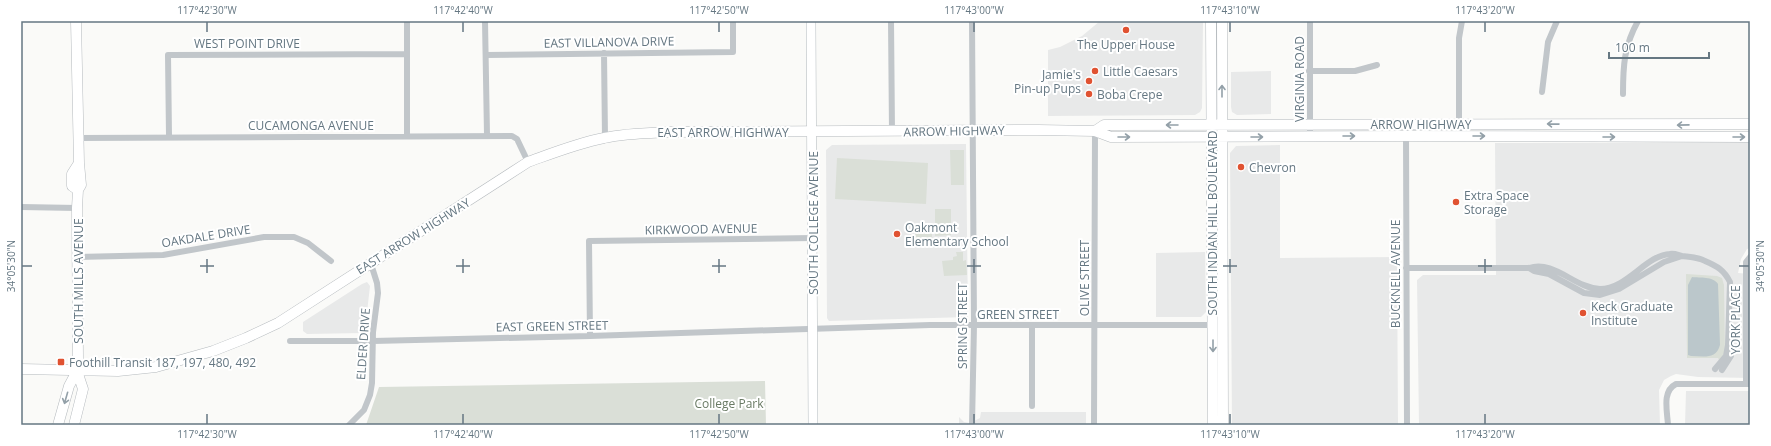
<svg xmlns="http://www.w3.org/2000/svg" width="1771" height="446" font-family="'Open Sans',sans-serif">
<rect width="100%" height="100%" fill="#fafaf8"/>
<path fill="#e8e9e9" d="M1100,21h103l-1,87 -2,4 -5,3 -147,1v-66l12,-3 22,-11z
M1271,71v43l-34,1 -5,-3 -1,-5v-35z
M1750,142v106l-3,1 -6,10 -3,14 12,1v104l-52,-1 -22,-3 -5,2 -7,4 -5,10 1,35h-241l-2,-145 6,-5h73l-1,-132z
M966,144l2,173 -139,4 -2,-3 -1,-168 6,-5z
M1280,145v113l117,-1 1,168h-166l-2,-272 6,-7z
M1205,252l1,60 -5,5h-45v-64z
M367,282l3,4 -5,44 -2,3 -56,1 -4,-3v-9l59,-38z
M1686,391h64v34h-65z
M981,412h105v13h-127v-8l5,5 6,1 10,-5z"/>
<path fill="#dadfd7" d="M950,150h14v35h-13z
M837,158l91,5 -2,41 -91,-5z
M935,209h16v26l-16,1z
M915,232l17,1v7h-17z
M956,252h7v9l3,-1 1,15 -23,1 -2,-15 11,-1v-3l4,-1z
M1686,274l31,2 5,2 2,7 1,68 -6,7 -1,-2h-31z
M765,381l1,44h-400l13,-38z"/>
<path fill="#bbc7cb" d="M1692,277c8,1 21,-1 26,7l2,61c-4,15 -17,11 -29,11l-3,-1v-70z"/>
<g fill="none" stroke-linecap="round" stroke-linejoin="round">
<defs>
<path id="secondary" d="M811,21l2,404"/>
<path id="primary" d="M1211,21l2,404
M1222,21l1,404
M1095,131l9,-6 646,-1
M78,190l-6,-4v-12l7,-11
M21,369l97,2 38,-4 57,-16 33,-13 32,-15 250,-161c25,-9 50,-19 76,-24 22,-5 45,-5 67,-6l367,-2 57,1 16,6 295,-1 344,1
M58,425l11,-39 8,-15 1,-12 -1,-151 1,-18 3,-5 -2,-22 -3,-142
M74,425l9,-36 -6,-18"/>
</defs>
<use href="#secondary" stroke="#b3babe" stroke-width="10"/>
<use href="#primary" stroke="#b5babe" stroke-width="11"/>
<path stroke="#c1c6ca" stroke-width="6" d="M407,21v115
M485,21l2,114
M891,21l1,111
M604,53l1,85
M486,55l247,-3v-31
M1309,71h46l22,-6
M1542,92l6,-50 9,-21
M1623,94c0,-28 1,-48 15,-73
M1406,133l1,292
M169,136l-1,-81 239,-1
M1310,136v-115
M1459,136v-98l3,-17
M79,138l433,-2 5,3 11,23
M21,207l56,1
M77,257l86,-2 101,-18h30l14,6 23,18
M1406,268h123c26,-8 45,20 71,21 27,0 46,-34 70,-35 4,-1 8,1 12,2 8,1 16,1 23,5 12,5 19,9 25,21l-2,63 -2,11 -11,13
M1529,268l5,3 15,3 35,19 16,2 19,-6 45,-27 18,-6
M590,336l-1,-95 224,-3
M290,341h83l217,-5 340,-11h284
M1722,370l9,-14 -2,-9
M1746,384v-122l4,-5
M1032,406v-81
M349,425l15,-15 6,-15 2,-12 1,-51 5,-39 -1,-10 -6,-19
M972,425l2,-100 -2,-304
M1094,425l1,-294
M1668,425c-1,-15 -6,-34 8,-41h73"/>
<use href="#secondary" stroke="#fff" stroke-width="9"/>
<use href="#primary" stroke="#fff" stroke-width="10"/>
</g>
<defs><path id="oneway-shaft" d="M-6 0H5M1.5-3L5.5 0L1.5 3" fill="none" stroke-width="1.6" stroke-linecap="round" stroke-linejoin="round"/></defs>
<g stroke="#93a0a8">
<use href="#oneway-shaft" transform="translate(1222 91) rotate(-90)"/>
<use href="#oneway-shaft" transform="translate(1553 124) rotate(-179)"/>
<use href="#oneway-shaft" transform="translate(1172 125) rotate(-180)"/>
<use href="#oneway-shaft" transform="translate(1683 125) rotate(179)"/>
<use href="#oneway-shaft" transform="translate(1349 136)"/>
<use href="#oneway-shaft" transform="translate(1479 136)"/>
<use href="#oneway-shaft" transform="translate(1124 137)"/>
<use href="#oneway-shaft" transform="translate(1257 137)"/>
<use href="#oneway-shaft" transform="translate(1609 137)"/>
<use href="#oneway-shaft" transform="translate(1739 137)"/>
<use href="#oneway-shaft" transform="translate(1213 346) rotate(90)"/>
<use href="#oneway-shaft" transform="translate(66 398) rotate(106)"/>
</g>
<path fill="none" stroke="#657782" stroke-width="1.5" d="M207,22v10M463,22v10M719,22v10M974,22v10M1230,22v10M1485,22v10M207,259v14M463,259v14M719,259v14M974,259v14M1230,259v14M1485,259v14M22,266h10M200,266h14M456,266h14M712,266h14M967,266h14M1223,266h14M1478,266h14M1739,266h10M207,414v10M463,414v10M719,414v10M974,414v10M1230,414v10M1485,414v10"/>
<g fill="#e05231" stroke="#fff" stroke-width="1.5">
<circle cx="1126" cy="30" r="4"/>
<circle cx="1095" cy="71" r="4"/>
<circle cx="1089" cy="81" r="4"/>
<circle cx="1089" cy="94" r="4"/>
<circle cx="1241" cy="167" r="4"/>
<circle cx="1456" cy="202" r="4"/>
<circle cx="897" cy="234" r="4"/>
<circle cx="1583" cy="313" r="4"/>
<rect x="57" y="358" width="8" height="8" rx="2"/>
</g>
<g text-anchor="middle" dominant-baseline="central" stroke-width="4" stroke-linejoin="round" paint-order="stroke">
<g font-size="12" fill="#657782" stroke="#fff">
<text transform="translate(609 42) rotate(-1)">EAST VILLANOVA DRIVE</text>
<text x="247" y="43">WEST POINT DRIVE</text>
<text transform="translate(1299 79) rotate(-90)">VIRGINIA ROAD</text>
<text x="1421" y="124">ARROW HIGHWAY</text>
<text x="311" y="125">CUCAMONGA AVENUE</text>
<text transform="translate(954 131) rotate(-1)">ARROW HIGHWAY</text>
<text x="723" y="132">EAST ARROW HIGHWAY</text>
<text transform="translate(813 223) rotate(-90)">SOUTH COLLEGE AVENUE</text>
<text transform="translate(1212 223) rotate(-90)">SOUTH INDIAN HILL BOULEVARD</text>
<text transform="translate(701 229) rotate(-1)">KIRKWOOD AVENUE</text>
<text transform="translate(206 236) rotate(-9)">OAKDALE DRIVE</text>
<text transform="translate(413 236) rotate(-32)">EAST ARROW HIGHWAY</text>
<text transform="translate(1395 274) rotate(-90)">BUCKNELL AVENUE</text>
<text transform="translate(1084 278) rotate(-90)">OLIVE STREET</text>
<text transform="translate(78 281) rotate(-90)">SOUTH MILLS AVENUE</text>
<text x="1018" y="314">GREEN STREET</text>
<text transform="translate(1735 320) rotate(-90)">YORK PLACE</text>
<text transform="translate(552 326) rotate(-1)">EAST GREEN STREET</text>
<text transform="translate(962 326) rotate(-90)">SPRING STREET</text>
<text transform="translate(363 344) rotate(-86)">ELDER DRIVE</text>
</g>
<g font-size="12" fill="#657782" stroke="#fff" text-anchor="start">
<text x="1126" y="44" text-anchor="middle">The Upper House</text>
<text x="1103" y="71">Little Caesars</text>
<text x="1081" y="74" text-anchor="end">Jamie's<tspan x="1081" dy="14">Pin-up Pups</tspan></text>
<text x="1097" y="94">Boba Crepe</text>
<text x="1249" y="167">Chevron</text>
<text x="1464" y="195">Extra Space<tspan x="1464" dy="14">Storage</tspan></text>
<text x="905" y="227">Oakmont<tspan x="905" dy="14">Elementary School</tspan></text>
<text x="1591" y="306">Keck Graduate<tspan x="1591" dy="14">Institute</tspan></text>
<text x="69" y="362">Foothill Transit 187, 197, 480, 492</text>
</g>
<g font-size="12" fill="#697a64" stroke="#fff">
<text x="729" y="403">College Park</text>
</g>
</g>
<rect width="1771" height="446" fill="none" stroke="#ffffff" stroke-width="44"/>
<path d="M1609 52v6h100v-6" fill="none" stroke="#657782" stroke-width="2"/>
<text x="1615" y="52" font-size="12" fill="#657782" stroke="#ffffff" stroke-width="3" paint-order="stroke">100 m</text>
<rect x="22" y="22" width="1727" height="402" fill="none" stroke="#657782" stroke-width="1.5"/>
<g font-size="10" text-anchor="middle" fill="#657782">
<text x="207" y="14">117°42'30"W</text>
<text x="463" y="14">117°42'40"W</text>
<text x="719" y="14">117°42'50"W</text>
<text x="974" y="14">117°43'00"W</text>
<text x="1230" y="14">117°43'10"W</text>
<text x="1485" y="14">117°43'20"W</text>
<text transform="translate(1760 266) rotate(-90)" y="4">34°05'30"N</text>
<text transform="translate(11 266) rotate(-90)" y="4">34°05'30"N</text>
<text x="207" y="438">117°42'30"W</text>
<text x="463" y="438">117°42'40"W</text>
<text x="719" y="438">117°42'50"W</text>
<text x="974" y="438">117°43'00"W</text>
<text x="1230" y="438">117°43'10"W</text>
<text x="1485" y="438">117°43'20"W</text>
</g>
</svg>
